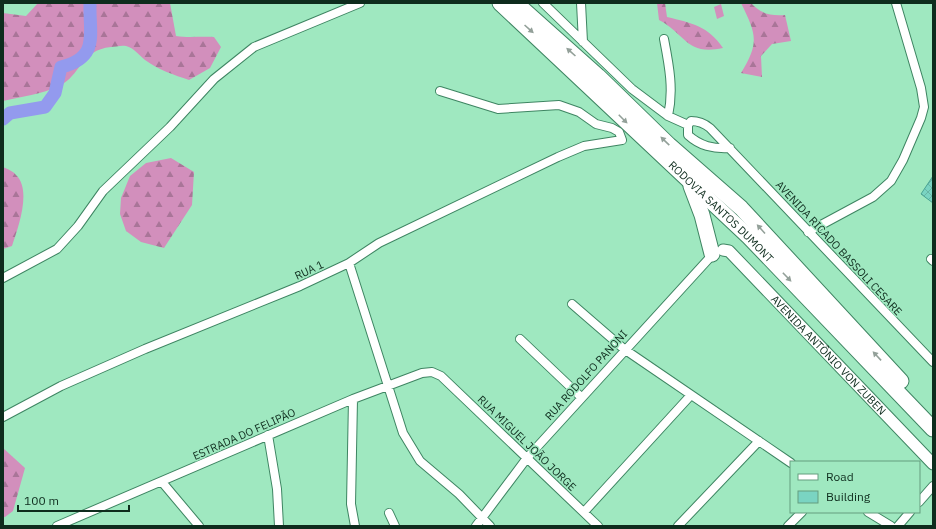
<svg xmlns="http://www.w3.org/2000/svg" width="936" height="529" font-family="'IBM Plex Sans',sans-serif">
<defs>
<pattern id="forest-firs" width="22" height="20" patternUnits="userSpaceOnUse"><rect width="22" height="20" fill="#d28fbc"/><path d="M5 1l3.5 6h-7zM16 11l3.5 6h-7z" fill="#a97598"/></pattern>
<pattern id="building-cross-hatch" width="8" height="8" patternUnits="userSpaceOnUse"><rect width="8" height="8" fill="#7ad4c2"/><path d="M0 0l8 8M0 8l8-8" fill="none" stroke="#68b6a6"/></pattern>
</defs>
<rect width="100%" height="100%" fill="#9fe8c0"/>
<path fill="url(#forest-firs)" d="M38,3h132l6,33c13,2 25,0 38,1l7,10 -11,21 -21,12c-15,-5 -30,-10 -44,-20 -6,-5 -11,-12 -19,-14 -5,-1 -11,1 -15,1 -31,3 -30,29 -52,39 -17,8 -38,11 -56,15v-88l23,3z
M657,3h8l2,14c25,6 41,9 56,31 -37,8 -37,-14 -64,-28z
M741,3h10c10,11 20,13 34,12l6,26 -19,3 -11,12 1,21 -21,-4c19,-31 15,-39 0,-70z
M171,158l23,14 -2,33 -28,43 -23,-6 -15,-11 -6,-17 1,-16 9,-22 16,-13z
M3,167c4,2 10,4 13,8 16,15 2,53 -4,71l-9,3z
M3,448l22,20 -12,43 -8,6h-2z"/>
<path fill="#d28fbc" d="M721,4l3,12 -7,3 -3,-12z"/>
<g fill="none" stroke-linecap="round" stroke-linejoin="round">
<path stroke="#939aee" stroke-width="13" d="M3,119l7,-6 35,-6 10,-14 6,-26c39,-10 28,-32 29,-64"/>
</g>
<path fill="url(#building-cross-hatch)" stroke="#48a393" d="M933,176v27l-12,-9z"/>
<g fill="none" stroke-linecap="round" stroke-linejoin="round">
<defs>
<path id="street" d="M543,3l89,86 36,27 20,9
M581,3l2,39
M664,39c5,26 10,51 4,77
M730,148c-17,1 -30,-2 -42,-13v-10l3,-4c8,0 13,2 19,7l223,234
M808,232l65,-35 18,-16 12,-21 18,-42 3,-11 -3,-19 -25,-85
M931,259l2,2
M349,263l54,170 17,28 39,33 31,32
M3,278l54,-29 21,-23 25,-35 67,-64 44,-48 40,-32 106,-44
M572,304l52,45 167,114
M520,339l61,58
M353,399l-2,105 4,22
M3,417l58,-31 84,-37 155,-63 49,-23 30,-20 179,-86 26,-11 38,-6 -3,-8 -7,-4 -16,-4 -17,-12 -20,-7 -61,4 -58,-18
M268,435l9,54 2,37
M162,482l37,44
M919,502l14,-16
M584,512l107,-117
M868,512l23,14
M389,513l6,13
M57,526l296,-127 69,-26 10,-1 9,4 157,150
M476,526l51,-68 187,-205
M678,526l81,-85
M788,526l14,-14
M898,526l12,-14"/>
<g id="secondary">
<path id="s1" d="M723,250l6,1 204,213"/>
</g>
<g id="highway">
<path id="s2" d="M500,3l249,234 184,192"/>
<path d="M516,3l82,73 71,69 72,63 160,173"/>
<path d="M691,186l11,29 10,39"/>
</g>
</defs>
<use href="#street" stroke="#3e8562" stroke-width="10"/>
<use href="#secondary" stroke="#3e8562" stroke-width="13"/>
<use href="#highway" stroke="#3e8562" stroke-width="17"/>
<use href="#street" stroke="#fff" stroke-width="8"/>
<use href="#secondary" stroke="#fff" stroke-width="11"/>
<use href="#highway" stroke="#fff" stroke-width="15"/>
</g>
<defs><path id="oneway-solid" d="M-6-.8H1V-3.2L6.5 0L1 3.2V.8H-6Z"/></defs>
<g fill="#93a099">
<use href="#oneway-solid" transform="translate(529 29) rotate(42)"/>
<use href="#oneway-solid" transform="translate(571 52) rotate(-138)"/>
<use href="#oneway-solid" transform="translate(623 119) rotate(45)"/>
<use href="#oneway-solid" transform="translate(665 141) rotate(-136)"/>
<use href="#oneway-solid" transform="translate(761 229) rotate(-132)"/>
<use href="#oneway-solid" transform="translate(787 277) rotate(46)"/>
<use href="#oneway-solid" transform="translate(877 356) rotate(-133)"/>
</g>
<g text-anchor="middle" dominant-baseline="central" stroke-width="3" stroke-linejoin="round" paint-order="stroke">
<g font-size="11" fill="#0e2c1d" stroke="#9fe8c0">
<text stroke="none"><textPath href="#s2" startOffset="304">RODOVIA SANTOS DUMONT</textPath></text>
<text transform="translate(839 248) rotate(47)">AVENIDA RICADO BASSOLI CESARE</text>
<text transform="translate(309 270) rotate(-25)">RUA 1</text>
<text stroke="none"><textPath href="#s1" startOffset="150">AVENIDA ANTÔNIO VON ZUBEN</textPath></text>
<text transform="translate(586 375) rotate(-48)">RUA RODOLFO PANONI</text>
<text transform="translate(244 434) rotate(-24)">ESTRADA DO FELIPÃO</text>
<text transform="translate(527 443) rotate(44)">RUA MIGUEL JOÃO JORGE</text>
</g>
</g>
<rect width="936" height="529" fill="none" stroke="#0e2c1d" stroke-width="8"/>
<rect x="790" y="461" width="130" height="52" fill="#9fe8c0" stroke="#659d7f"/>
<rect x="798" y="474" width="20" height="6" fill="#ffffff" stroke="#659d7f"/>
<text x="826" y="481" font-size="12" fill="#0e2c1d">Road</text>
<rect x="798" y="491" width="20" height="12" fill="#7ad4c2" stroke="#659d7f"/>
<text x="826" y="501" font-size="12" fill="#0e2c1d">Building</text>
<path d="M18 505v6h111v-6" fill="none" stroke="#0e2c1d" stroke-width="2"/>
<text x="24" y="505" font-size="12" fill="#0e2c1d" stroke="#9fe8c0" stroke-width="3" paint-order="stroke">100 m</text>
</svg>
